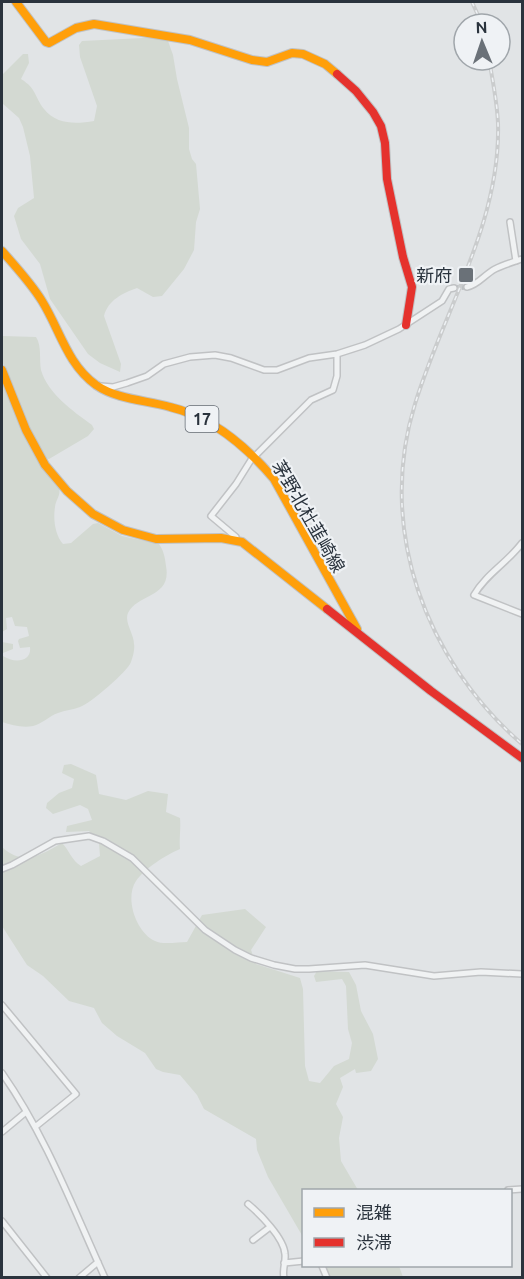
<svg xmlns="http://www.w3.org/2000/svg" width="524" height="1279" font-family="Ubuntu,'Noto Sans JP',sans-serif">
<rect width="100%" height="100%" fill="#e1e4e6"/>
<path fill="#d3d9d2" d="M163,37l5,4 5,14 4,24 12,49v21l3,10 4,5 4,45 -4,13 -2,28 -10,19 -22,27 -9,1 -16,-9c-14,5 -29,12 -33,28l17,48 -1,8 -20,-9 -12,-9 -38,-55 -10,-35 -19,-25 -7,-23 4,-8 16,-10 -4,-42 -7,-29 -4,-9 -17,-15v-28l21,-21h5l1,9 -8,16c16,10 13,17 23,30 13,16 32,15 50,12l3,-15 -17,-49 -1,-12 3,-4z
M3,336l33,1c6,9 3,22 5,33 7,24 32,41 51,55l2,4 -6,7 -39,23 -4,-1 -13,-25 -29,-69 -1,-27z
M2,376l57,112c2,8 -3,11 -4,19 -2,12 0,28 8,37l8,-1 22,-19 5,-1 24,13 37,8c5,7 6,14 7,22 6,32 -28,27 -38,47 -4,9 6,21 6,31 1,5 -1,12 -3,18 -3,9 -41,42 -51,45 -7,3 -15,3 -22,6 -9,3 -16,11 -25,13 -11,2 -21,-1 -31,-4v-80l11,2v5l-10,4v3c10,7 29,7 27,-9l-10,1 -2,-7 1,-2 10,-3 -2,-9 -12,-1 -3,-9 -6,1 1,11 -5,3z
M71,764l25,11 3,19 27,6 22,-9 20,3 -2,18 14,6c1,11 -1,20 0,31 -14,6 -35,19 -44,32 -12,18 1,52 19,60 8,4 23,1 32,1l15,-27 43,-6 21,18 -15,23 5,14 44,14 3,11 2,77 4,15 11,2 14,-17 15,-7 3,-16 -4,-14 -2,-43 -4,-7 -26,3 -2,-6 3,-5 32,1 7,13 5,26 12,23 5,25 -7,12 -15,2 -1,-4 -15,9 3,9 -7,17 7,13 -4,21 2,23 17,29h-54l-1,47 -35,-60 -11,-27 -1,-11 -52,-30 -7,-14 -17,-20 -17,-3 -7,-3 -11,-16 -28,-17 -15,-13 -8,-15 -25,-7 -26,-25 -16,-11 -25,-39v-79c22,20 38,8 60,-4 7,7 10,18 19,23l19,-10 -1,-13 -10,-12 -23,1 1,-6 25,-6 -4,-11 -8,-4 -27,9 -7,-6 1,-5 12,-10 13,-5 2,-9 -12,-6 2,-8z
M322,1266h77l4,11h-76z"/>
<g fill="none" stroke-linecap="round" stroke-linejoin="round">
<path stroke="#bcc1c4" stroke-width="5" stroke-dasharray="5 2.5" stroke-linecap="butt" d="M454,288l13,-1"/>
<defs>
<path id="street" d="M510,222l6,39
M467,287c11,-2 17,-12 28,-18 8,-4 18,-7 27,-10
M101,386l12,1 14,-4 20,-7 17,-12 26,-7 25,-2 16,3 33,12h13l32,-12 28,-4 28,-9 34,-16 43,-28 7,-12 5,-1
M236,540v-3l-25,-21 25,-32 15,-24 60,-60 22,-10 4,-14v-22
M522,543c-15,20 -36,31 -48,52l48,19
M2,869l10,-4 43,-24 34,-5 14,5 29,17 73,72 30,20 16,8 23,7 21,4h14l56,-4 69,11 47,-4 41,2
M2,1005l74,89 -41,33
M2,1073c44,63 71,135 103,205
M2,1132l24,-20
M508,1190l14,-1
M248,1204c12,10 36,34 37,50 1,8 -3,16 -1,24
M2,1221l45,57
M253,1240l17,-13
M284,1263l20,-2
M322,1266l5,12
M79,1278l19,-16"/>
<path id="slow" d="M16,2l30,40 3,1 27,-15 18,-4 96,16 62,20 15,2 25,-9 11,1 22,10 12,10
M2,251c14,16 29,32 40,50 18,29 25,63 54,84 22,15 50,15 74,22 42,10 77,40 104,72l83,150
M2,370l24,60 19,35 22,26 26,23 30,16 33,9 65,-1 21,4 85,67"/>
<path id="jam" d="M337,74l19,17 17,21 8,14 4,17 2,36 16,78 9,30 -6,38
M327,609l104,82 91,67"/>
</defs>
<use href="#street" stroke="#c0c2c4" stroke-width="8"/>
<use href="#slow" stroke="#c0c2c4" stroke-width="10"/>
<use href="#jam" stroke="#c0c2c4" stroke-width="10"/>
<use href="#street" stroke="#f0f2f3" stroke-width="5"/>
<use href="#slow" stroke="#ff9f0a" stroke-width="8"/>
<use href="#jam" stroke="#e5322d" stroke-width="8"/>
<defs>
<path id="rail" d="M472,2l10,22
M489,60c4,21 8,42 9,63 3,100 -55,189 -83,281 -39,125 11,257 107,340"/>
</defs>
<use href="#rail" stroke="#cacccd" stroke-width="4"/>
<use href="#rail" stroke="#eff2f5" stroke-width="1.5" stroke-dasharray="4.5" stroke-linecap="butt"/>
</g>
<rect fill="#6a7178" stroke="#eff2f5" stroke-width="2" x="458" y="267" width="16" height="16" rx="3"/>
<g text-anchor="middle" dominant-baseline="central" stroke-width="4.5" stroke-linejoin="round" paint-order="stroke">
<rect fill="#eff2f5" stroke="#656c74" stroke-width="1.5" x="185.5" y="406" width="33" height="26" rx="4.5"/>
<g font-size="16" font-weight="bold" fill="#2a333d">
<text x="202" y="419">17</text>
</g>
<g font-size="18" fill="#2a333d" stroke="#eff2f5" text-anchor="end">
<text x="452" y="275">新府</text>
</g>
<g font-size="18" fill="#2a333d" stroke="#eff2f5">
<text transform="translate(309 516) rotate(60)">茅野北杜韮崎線</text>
</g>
</g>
<rect width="524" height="1279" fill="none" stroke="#2a333d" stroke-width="6"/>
<rect x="302" y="1189" width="210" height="78" fill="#eff2f5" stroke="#a0a6ab" stroke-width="1.5"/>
<rect x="314" y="1208" width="30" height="9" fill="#ff9f0a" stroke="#a0a6ab" stroke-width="1.5"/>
<text x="356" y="1219" font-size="18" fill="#2a333d">混雑</text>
<rect x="314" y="1238" width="30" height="9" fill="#e5322d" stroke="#a0a6ab" stroke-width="1.5"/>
<text x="356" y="1249" font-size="18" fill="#2a333d">渋滞</text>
<g transform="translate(482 42) rotate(358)"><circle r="28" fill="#eff2f5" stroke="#a0a6ab" stroke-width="1.5"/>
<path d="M0-4.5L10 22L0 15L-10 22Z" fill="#6a7178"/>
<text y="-9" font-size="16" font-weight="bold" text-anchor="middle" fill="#2a333d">N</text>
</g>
</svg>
